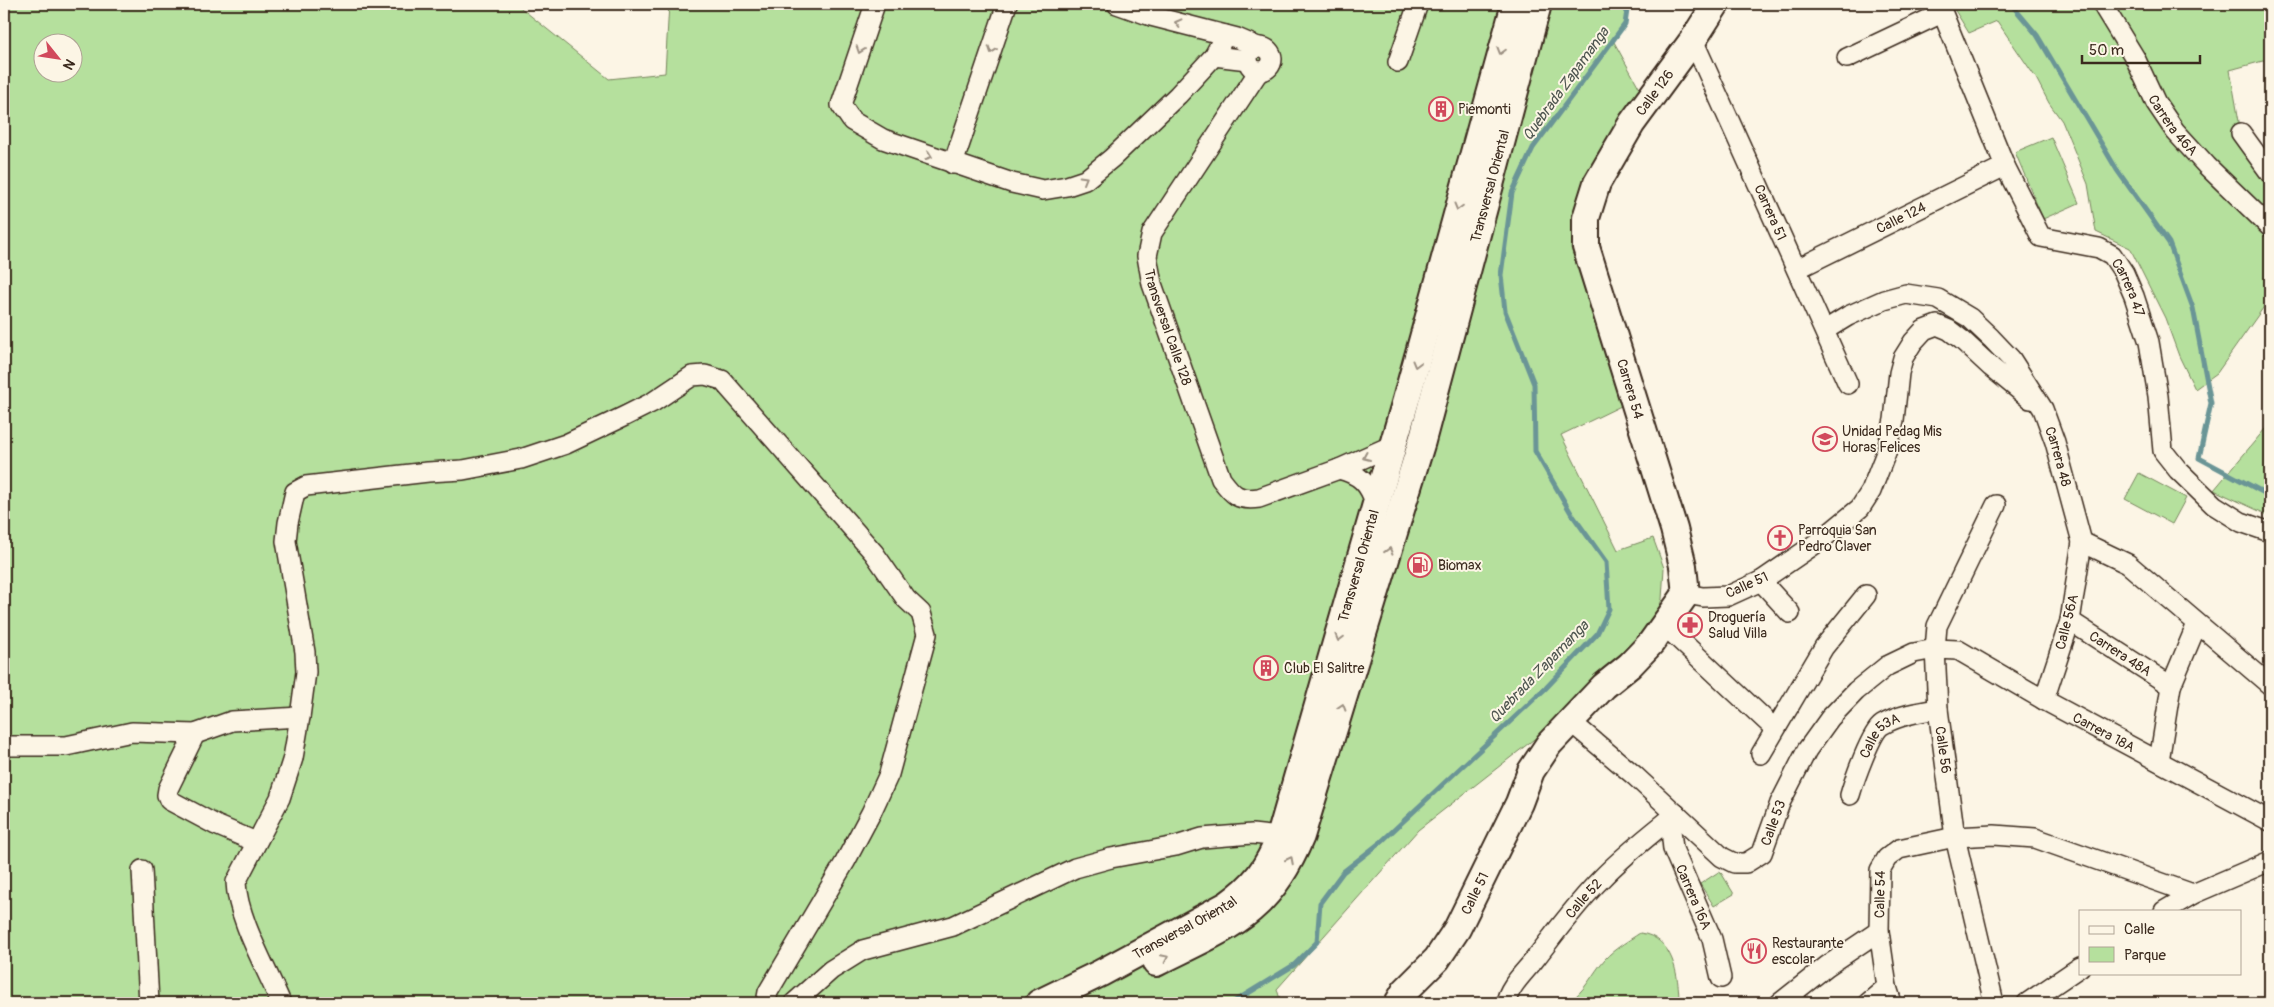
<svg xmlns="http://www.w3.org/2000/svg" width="2274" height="1007" font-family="Pangolin,sans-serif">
<rect width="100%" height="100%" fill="#fcf5e5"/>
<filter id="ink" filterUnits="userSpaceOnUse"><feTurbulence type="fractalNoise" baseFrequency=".02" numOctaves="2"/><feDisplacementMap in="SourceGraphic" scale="10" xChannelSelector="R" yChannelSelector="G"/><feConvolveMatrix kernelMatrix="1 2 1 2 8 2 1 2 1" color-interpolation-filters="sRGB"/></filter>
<g filter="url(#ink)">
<path fill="#b5e09d" stroke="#78855e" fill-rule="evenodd" d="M4,4h512l93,75 56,-6 4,-69h959l-3,20 -11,18 31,56 -67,118 -7,32 54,156 -64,31 57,115 35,-12 11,30 -2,31 -8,23 -16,21 -100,93 -120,94 -141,159 4,14h-1277zM42,42h30v30h-30z
M1951,4h319v55l-40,11 11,63 29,40v129l-2,-1 -51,72 -22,16 -16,-33 -14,-38 -35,-70 -34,-16 -8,-48 -26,-63 -13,-18 -13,-25 -39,-57 -28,12z
M2051,137l28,66 -36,16 -28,-67z
M2270,423v93l-56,-26z
M2139,473l47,25 -14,26 -47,-25z
M1720,871l14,23 -20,12 -14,-22z
M1640,933c33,4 39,42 39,70h-112c19,-12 24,-28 38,-44 9,-10 23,-18 35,-26z"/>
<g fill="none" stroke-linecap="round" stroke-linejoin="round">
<path stroke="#6b9596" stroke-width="5" d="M2011,4l26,31 80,135 52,73 24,65 18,95 -12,55 71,38
M1232,1003l62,-38 23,-23 3,-39 23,-31 38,-30 164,-153 52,-55 12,-25 -3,-47 -35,-49 -36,-62 -1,-67 -29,-73 -4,-36 11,-82 21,-45 92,-124 3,-20"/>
<defs>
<g id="street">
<path d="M875,4l-34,101 11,16 31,18 129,44 31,7 24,-4 18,-6 27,-22 66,-63 36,-39 11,-21"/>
<path d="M1117,4l34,12 86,22 21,9"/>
<path id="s1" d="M1939,4l66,162 36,71 58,11 13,7 12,18 10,23 15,46 9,54 5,55 15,19 36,35 27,17 29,10"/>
<path id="s2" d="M2104,4l1,5 30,49 21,45 19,28 32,35 63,61"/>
<path id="s3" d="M1693,40l155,344"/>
<circle cx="1260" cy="59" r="12"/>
<path d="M1214,56l34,4"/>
<path d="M1847,58l95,-45"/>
<path d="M1398,62l20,-58"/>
<path id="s4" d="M1259,71l-107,162 -5,23 5,28 69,195c12,16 17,22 38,19l80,-29 54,-24"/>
<path d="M2241,133l29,40"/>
<path d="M953,164l54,-160"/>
<path id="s5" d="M1797,269l208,-103"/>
<path id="s6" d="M1825,330l23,-14 36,-16 22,-6 32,5 32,19 21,20 20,21 32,50 12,33 27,100 -12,79 -26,79"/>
<path d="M1339,469c20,5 30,14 36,34"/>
<path d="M2082,542l46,22 142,121"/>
<path d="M1761,581l29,32"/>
<path d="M1686,594l17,3 25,-1 33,-15 60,-41 39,-32 11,-17 16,-41 7,-30 5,-47 4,-15 10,-16 11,-12 13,-5 12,5 13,10 29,27 39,32"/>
<path id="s7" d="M2070,621l101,65"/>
<path d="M1664,625l111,104"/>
<path id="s8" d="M1571,722l64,54 87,81 12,6h12l16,-10 18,-50 27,-53 23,-32 26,-27 31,-25 27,-13 21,-4 23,1 86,50 226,121"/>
<path d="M195,734l-27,55 -1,6 2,5 47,25 40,17"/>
<path d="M4,746h62l66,-14 63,2 37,-13 68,-4"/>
<path d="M1761,754l63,-107 42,-52"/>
<path d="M2159,761l12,-75 26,-62"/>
<path id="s9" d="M1850,795c4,-14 21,-63 32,-70 17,-10 37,-13 56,-16"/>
<path id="s10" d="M1676,814l-5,16 2,19 39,90 9,39"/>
<path d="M142,870l7,133"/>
<path d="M2164,911l29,-17 77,-33"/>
<path d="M281,1003c-14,-34 -44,-85 -45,-121l44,-84 13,-40 7,-41 6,-45 -1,-20 -19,-111 2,-18 7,-31 11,-6 122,-14 35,-2 58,-11 45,-15 59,-28 28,-14 39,-26 13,-1 17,5 152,173 32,46 15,14 6,21 -38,140 -18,39 -26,49 -77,130 -2,11"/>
<path d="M794,1003l37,-33 32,-20 90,-24 122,-58 36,-10 65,-12 26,-8 50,-4 28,3"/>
<path id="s11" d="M1506,1003c2,-16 19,-31 29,-44 21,-27 41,-55 66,-80 23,-24 49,-44 75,-65"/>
<path d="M1780,1003l47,-37 52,-35"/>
<path d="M1868,1003l19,-16"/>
<path id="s12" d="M1892,1003l-5,-16 -8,-56 1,-61 7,-12 12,-9 56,-12 39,-2 41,3 158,56"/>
<path d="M1994,1003l-39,-166 -17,-128 -3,-60 2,-23 59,-121"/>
<path d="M2027,1003l53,-36"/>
</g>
<g id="secondary">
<path id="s13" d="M1156,963c71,-36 112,-47 145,-127l121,-395 116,-437"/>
<path id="s14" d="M1039,1003l62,-30 126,-68c28,-20 40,-36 53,-68l126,-437 109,-396"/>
<path id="s15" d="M1398,1003l7,-12 32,-32 20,-30 62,-126 12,-32 18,-27 55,-58 26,-21 21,-22 35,-49 -3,-28 -9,-37 -88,-282v-29l11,-35 35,-60 61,-83 23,-36"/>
</g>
</defs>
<use href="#street" stroke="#3b2a1e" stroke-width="22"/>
<use href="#secondary" stroke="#3b2a1e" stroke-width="30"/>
<use href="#street" stroke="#fcf5e5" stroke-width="19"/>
<use href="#secondary" stroke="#fcf5e5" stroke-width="26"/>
</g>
<defs><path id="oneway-chevron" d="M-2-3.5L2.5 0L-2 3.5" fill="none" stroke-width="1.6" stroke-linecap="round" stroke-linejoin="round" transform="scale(1.25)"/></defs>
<g stroke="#9c9082">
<use href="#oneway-chevron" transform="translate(1178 23) rotate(-166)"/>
<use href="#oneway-chevron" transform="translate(860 50) rotate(109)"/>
<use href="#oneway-chevron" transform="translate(992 50) rotate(109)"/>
<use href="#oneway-chevron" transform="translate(1501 51) rotate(106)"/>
<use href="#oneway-chevron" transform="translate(929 156) rotate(20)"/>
<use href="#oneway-chevron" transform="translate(1084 179) rotate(-30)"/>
<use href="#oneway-chevron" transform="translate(1458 207) rotate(105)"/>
<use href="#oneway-chevron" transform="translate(1416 364) rotate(105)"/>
<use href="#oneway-chevron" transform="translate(1366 457) rotate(156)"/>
<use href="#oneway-chevron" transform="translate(1389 551) rotate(-73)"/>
<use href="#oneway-chevron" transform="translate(1339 638) rotate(105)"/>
<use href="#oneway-chevron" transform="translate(1342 707) rotate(-73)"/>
<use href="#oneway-chevron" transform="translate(1290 860) rotate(-63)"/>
<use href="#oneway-chevron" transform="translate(1165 958) rotate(-26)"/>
</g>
</g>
<defs>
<symbol id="building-ring" viewBox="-11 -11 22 22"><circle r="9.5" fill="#fcf5e5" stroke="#d1495b" stroke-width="1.5"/><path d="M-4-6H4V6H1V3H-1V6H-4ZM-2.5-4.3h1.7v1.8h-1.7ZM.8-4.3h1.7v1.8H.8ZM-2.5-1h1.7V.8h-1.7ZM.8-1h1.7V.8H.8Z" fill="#d1495b"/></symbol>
<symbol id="school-ring" viewBox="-11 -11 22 22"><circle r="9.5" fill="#fcf5e5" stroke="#d1495b" stroke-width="1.5"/><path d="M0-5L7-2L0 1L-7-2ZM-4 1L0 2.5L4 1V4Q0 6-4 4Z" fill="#d1495b"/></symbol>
<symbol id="church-ring" viewBox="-11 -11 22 22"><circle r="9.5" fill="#fcf5e5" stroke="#d1495b" stroke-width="1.5"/><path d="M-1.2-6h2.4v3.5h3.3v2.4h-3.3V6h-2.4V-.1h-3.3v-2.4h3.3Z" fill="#d1495b"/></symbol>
<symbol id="fuel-ring" viewBox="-11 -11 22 22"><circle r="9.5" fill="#fcf5e5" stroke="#d1495b" stroke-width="1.5"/><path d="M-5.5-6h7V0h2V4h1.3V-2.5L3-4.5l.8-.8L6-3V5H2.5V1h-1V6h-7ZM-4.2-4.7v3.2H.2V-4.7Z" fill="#d1495b"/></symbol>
<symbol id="pharmacy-ring" viewBox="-11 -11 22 22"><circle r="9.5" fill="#fcf5e5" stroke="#d1495b" stroke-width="1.5"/><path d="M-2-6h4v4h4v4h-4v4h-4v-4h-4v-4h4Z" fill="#d1495b"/></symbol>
<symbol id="restaurant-ring" viewBox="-11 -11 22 22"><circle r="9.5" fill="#fcf5e5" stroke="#d1495b" stroke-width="1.5"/><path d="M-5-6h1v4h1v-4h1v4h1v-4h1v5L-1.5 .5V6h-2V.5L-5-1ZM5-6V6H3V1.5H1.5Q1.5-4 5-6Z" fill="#d1495b"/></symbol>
</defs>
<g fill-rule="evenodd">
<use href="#building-ring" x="1427" y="95" width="28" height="28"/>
<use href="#school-ring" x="1811" y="425" width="28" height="28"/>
<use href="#church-ring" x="1766" y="524" width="28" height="28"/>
<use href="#fuel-ring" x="1406" y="551" width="28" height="28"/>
<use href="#pharmacy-ring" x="1676" y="611" width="28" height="28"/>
<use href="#building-ring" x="1252" y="654" width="28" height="28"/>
<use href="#restaurant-ring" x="1740" y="937" width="28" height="28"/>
</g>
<g text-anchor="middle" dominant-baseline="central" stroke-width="4" stroke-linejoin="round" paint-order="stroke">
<g font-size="14" fill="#3b2a1e" stroke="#fcf5e5">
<text stroke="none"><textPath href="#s15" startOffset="1041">Calle 126</textPath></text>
<text stroke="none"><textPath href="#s2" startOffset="140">Carrera 46A</textPath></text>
<text stroke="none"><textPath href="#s13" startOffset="876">Transversal Oriental</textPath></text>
<text stroke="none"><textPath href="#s3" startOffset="189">Carrera 51</textPath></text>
<text stroke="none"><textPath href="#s5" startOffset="116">Calle 124</textPath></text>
<text stroke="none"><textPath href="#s1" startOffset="365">Carrera 47</textPath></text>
<text stroke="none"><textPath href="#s4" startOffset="292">Transversal Calle 128</textPath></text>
<text transform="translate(1630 389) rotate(73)">Carrera 54</text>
<text stroke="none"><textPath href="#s6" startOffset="326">Carrera 48</textPath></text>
<text stroke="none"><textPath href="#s14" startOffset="582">Transversal Oriental</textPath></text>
<text transform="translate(1747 585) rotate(-24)">Calle 51</text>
<text transform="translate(2067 622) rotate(-76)">Calle 56A</text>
<text stroke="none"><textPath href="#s7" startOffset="60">Carrera 48A</textPath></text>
<text stroke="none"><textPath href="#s8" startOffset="718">Carrera 18A</textPath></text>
<text stroke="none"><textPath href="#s9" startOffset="68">Calle 53A</textPath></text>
<text transform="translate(1943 750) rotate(82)">Calle 56</text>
<text stroke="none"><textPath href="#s8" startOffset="279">Calle 53</textPath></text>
<text stroke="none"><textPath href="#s15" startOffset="135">Calle 51</textPath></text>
<text stroke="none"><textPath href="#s12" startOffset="110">Calle 54</textPath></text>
<text stroke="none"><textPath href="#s10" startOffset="88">Carrera 16A</textPath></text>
<text stroke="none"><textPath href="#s11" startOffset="131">Calle 52</textPath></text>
<text stroke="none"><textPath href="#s14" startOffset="164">Transversal Oriental</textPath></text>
</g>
<g font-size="14" fill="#3b2a1e" stroke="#fcf5e5" text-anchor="start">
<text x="1458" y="109">Piemonti</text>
<text x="1842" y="431">Unidad Pedag Mis<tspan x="1842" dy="16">Horas Felices</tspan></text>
<text x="1798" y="530">Parroquia San<tspan x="1798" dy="16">Pedro Claver</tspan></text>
<text x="1438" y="565">Biomax</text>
<text x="1708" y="617">Droguería<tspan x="1708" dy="16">Salud Villa</tspan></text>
<text x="1284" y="668">Club El Salitre</text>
<text x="1772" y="943">Restaurante<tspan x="1772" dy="16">escolar</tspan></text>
</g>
<g font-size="15" font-style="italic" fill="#4f5650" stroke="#fcf5e5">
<text transform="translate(1566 84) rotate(-54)">Quebrada Zapamanga</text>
<text transform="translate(1539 672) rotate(-46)">Quebrada Zapamanga</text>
</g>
</g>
<rect width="2274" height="1007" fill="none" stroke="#fcf5e5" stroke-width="20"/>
<rect x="10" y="10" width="2254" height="987" fill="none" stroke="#3b2a1e" stroke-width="2" filter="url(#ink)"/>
<rect x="2079" y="910" width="162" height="65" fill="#fcf5e5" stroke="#afa495"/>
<rect x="2089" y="926" width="25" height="8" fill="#fcf5e5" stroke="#afa495"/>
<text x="2124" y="934" font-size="15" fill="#3b2a1e">Calle</text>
<rect x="2089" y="947" width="25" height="15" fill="#b5e09d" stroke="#afa495"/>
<text x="2124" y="960" font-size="15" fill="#3b2a1e">Parque</text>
<g transform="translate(58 58) rotate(120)"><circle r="24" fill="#fcf5e5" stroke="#afa495"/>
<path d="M0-4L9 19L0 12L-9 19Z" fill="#d1495b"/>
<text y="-8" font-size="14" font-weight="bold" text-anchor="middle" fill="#3b2a1e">N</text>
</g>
<path d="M2082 55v8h118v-8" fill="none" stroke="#3b2a1e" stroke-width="2.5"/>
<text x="2089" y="55" font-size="15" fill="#3b2a1e" stroke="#fcf5e5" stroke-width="4" paint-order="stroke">50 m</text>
</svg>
